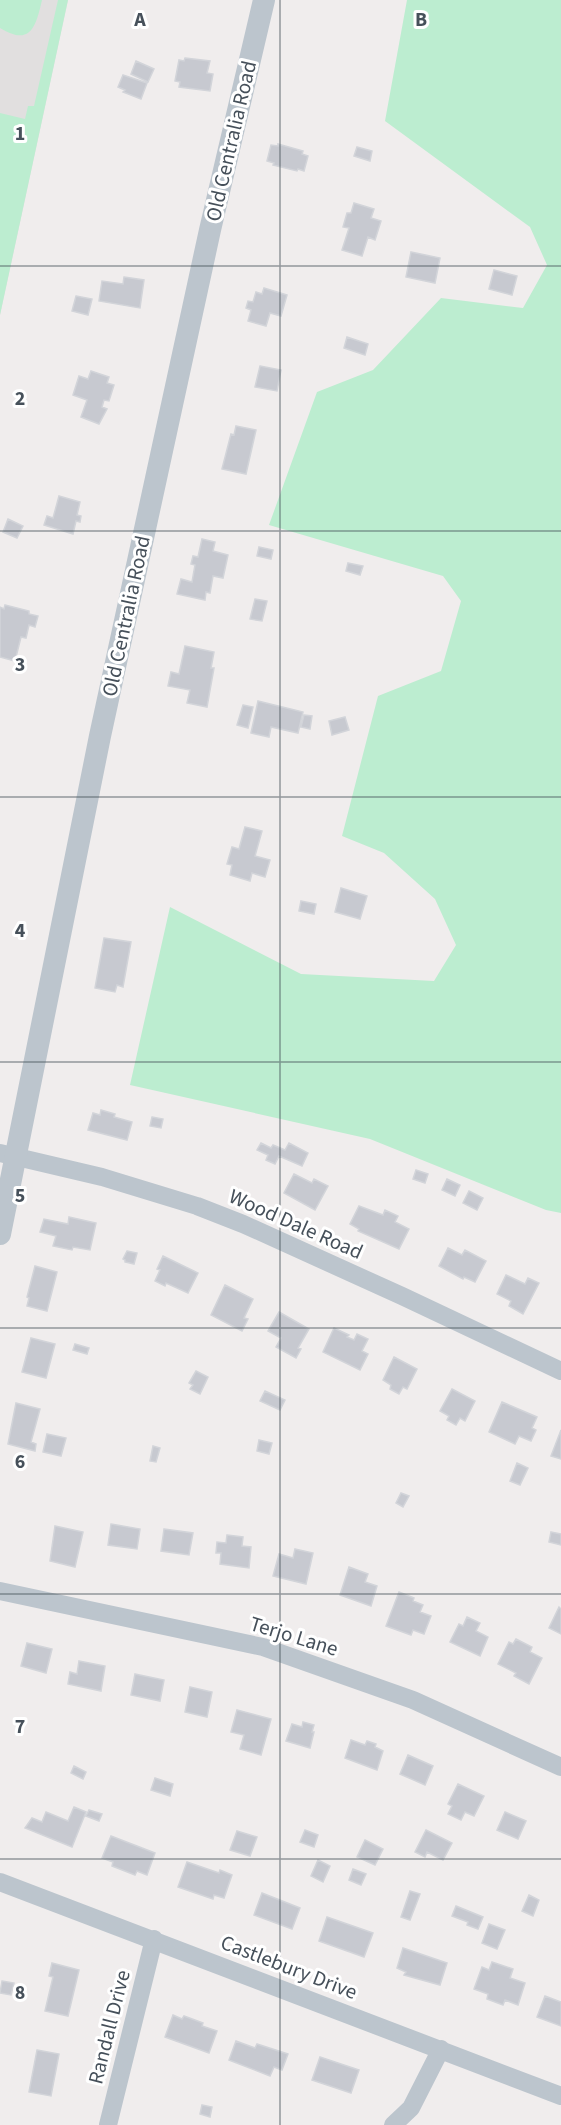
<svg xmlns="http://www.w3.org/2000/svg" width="561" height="2125" font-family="'Source Sans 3',sans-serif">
<rect width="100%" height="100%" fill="#f0eded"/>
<path fill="#e1dfdf" d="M0,0h68l-68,315z"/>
<path fill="#bcedd0" d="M0,0h42c-6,26 -11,47 -42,28z
M58,0h10l-68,315v-202l25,6 3,-13h6z
M407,0h154v1213l-15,-3 -176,-71 -240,-54 40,-178 131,67 133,7 22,-36 -21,-46 -51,-46 -42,-17 36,-140 63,-25 20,-70 -18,-25 -174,-51 48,-133 56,-22 68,-72 82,10 24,-43 -17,-38 -145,-106z"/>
<path fill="#c7c9d0" stroke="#d2d4d9" stroke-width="1.5" d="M185,58l25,3 -3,12 6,1 -3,17 -31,-4 1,-5 -5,-1 4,-21 5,1z
M136,61l18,8 -6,13 -17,-8z
M123,75l24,8 -6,16 -18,-7 2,-2 -7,-3z
M278,144l25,7 -1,3 6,2 -4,15 -6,-2 -1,2 -24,-6 1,-2 -7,-2 4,-16 7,1z
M357,147l15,4 -2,10 -16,-5z
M354,203l20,6 -3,9 10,3 -6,19 -7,-3 -6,19 -20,-6 7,-22 -6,-1 4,-14h4z
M411,252l29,6 -5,25 -29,-6z
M494,270l23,6 -5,19 -23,-6z
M124,277l20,3 -4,28 -41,-7 3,-20 21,3z
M264,288l23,7 -6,21 -11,-3 -4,13 -18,-5 3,-11 -5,-2 2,-7 5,1 3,-10 6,2z
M76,296l16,3 -4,16 -16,-4z
M347,337l21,7 -3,11 -21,-7z
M260,366l21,4 -4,21 -22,-4z
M91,371l18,6 -2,6 7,2 -5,16 -5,-1 -2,7 5,2 -8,15 -18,-7 6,-17 -14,-5 6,-19 9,3z
M236,426l20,4 -10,44 -24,-5 9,-35 3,1z
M59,496l21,6 -3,13 4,1 -1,6 -4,-1 -3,13 -29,-9 3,-9 6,2z
M8,519l15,7 -6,12 -14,-6z
M202,539l13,3 -2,9 15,4 -5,23 -10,-2 -3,17 -4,-1 -1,8 -28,-6 4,-15 11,3 3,-17 -4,-1 2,-8 5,1z
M259,547l14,3 -2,9 -14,-3z
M348,563l15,3 -3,9 -14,-4z
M255,599l12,2 -5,20 -12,-2z
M5,605l24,6v3l9,2 -3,11 -6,-2 -3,13 -5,-1 -6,24 -15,-4v-50l4,2z
M185,646l29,6 -3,16h3l-7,39 -20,-4 3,-13 -22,-4 3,-14 8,2z
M258,701l45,11 -5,21 -27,-6 -2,10 -18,-4z
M243,705l10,2 -5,21 -11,-3z
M304,715l8,1 -2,13 -9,-2z
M345,717l4,13 -17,5 -3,-14z
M245,827l17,4 -7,25 15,4 -5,17 -13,-4 -2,8 -20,-6 2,-10 -5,-1 5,-17 7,2z
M341,888l26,8 -7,23 -25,-7z
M301,901l15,3 -2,10 -15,-3z
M104,938l27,4 -8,45 -6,-2 -2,7 -20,-4z
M101,1110l14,4 -1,3 18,5 -5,18 -39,-10 5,-17 7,2z
M152,1117l11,2 -2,9 -11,-2z
M261,1143l10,5 2,-3 12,5 4,-7 19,10 -6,13 -23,-10 -4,8 -9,-4 2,-5 -11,-5z
M416,1170l12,4 -3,9 -12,-4z
M294,1174l18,9 2,-4 14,7 -13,24 -31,-17z
M447,1179l13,6 -5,11 -13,-6z
M469,1191l14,7 -6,12 -14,-7z
M359,1206l24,9 2,-5 13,6 -3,6 14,7 -10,20 -41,-18 1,-2 -9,-5z
M69,1217l27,6 -6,27 -17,-3 -1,3 -19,-4 3,-10 -16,-4 4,-13 24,5z
M448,1248l14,7 3,-5 21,11 -11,21 -11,-5 -1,2 -24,-13z
M127,1251l10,2 -3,11 -9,-2v-2l-2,-1z
M163,1256l35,17 -10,20 -22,-10 -1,3 -10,-5 5,-11 -3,-1z
M35,1266l22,6 -10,39 -20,-5 2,-8 -2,-1z
M506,1275l19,9 3,-6 11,5 -16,31 -14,-8 2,-5 -14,-7z
M225,1285l28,14 -9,19 4,1 -6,12 -31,-16z
M279,1312l30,17 -11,19 3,1 -5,9 -20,-11 5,-9 -13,-7z
M334,1328l15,7 -2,2 7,3 3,-6 11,5 -6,12 6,3 -8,16 -37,-18z
M31,1338l24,6 -9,34 -24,-6z
M75,1344l14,4 -2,6 -14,-4z
M394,1357l23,12 -10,20 -4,-2 -4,7 -9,-5 1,-4 -8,-5z
M196,1371l12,6 -8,17 -10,-5 3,-4 -4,-2z
M452,1389l23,12 -10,20 -5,-3 -4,7 -9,-5 2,-4 -9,-5z
M265,1391l20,9 -5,10 -20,-9z
M502,1402l35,15 -5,11 4,2 -5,11 -12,-5 -4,8 -26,-12z
M16,1403l24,6 -9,33 5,2 -1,7 -27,-7z
M561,1430v29l-10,-3z
M47,1434l19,4 -5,18 -18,-4z
M259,1440l13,3 -3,11 -12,-3z
M153,1446l7,2 -4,14 -6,-1z
M517,1463l11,5 -8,17 -10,-4z
M401,1493l8,3 -6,11 -7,-4z
M111,1524l29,5 -3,20 -29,-4z
M55,1526l28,6 -8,35 -25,-6z
M164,1529l29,4 -4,22 -28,-4z
M551,1532l10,2v11l-12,-3z
M227,1535l16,2 -1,9 9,1 -2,21 -29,-4 1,-11h-5l1,-11 9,1z
M295,1549l18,4 -7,31 -33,-8 6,-22 14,4z
M349,1567l19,7 -3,8 12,4 -6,20 -31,-11z
M399,1592l15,6 -1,3 10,4 -3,7 11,4 -7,18 -11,-4 -2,5 -25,-9z
M559,1607l2,2v25l-12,-6z
M467,1617l13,6 -4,8 12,6 -8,19 -30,-14 9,-18 4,2z
M516,1639l16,8 -2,5 12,6 -13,26 -15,-8 2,-3 -18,-9 11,-22 4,2z
M27,1643l25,6 -6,24 -25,-7z
M79,1661l26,5 -4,25 -33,-7 2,-12 7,2z
M135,1674l29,6 -4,21 -29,-6z
M190,1687l22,5 -5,25 -22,-5z
M237,1710l34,9 -10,36 -21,-6 4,-14 -13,-3z
M303,1722l11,3 -2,7h2l-4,16 -24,-7 6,-17 10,3z
M351,1740l14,5 2,-4 9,3 -1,3 8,4 -6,19 -32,-12z
M408,1755l25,11 -8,19 -25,-11z
M74,1766l12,6 -3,7 -12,-6z
M155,1778l18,6 -3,12 -19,-6z
M458,1784l26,12 -10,20 -9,-4 -4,8 -13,-6 4,-8 -4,-2z
M74,1807l12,5 -14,35 -47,-19 7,-10 10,4 4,-10 22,9z
M89,1810l13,4 -3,7 -13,-5z
M505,1812l21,9 -8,18 -21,-9z
M305,1830l13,5 -4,12 -14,-5z
M426,1830l26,13 -9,17 -16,-8 -2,5 -10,-5z
M237,1831l20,6 -7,19 -20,-6z
M111,1836l44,17 -8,22 -10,-4 -2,4 -23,-9 1,-4 -11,-4z
M365,1840l18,9 -8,16 -18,-8z
M318,1860l12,6 -7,16 -12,-6z
M187,1862l32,11 1,-3 12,5 -8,23 -10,-3 -1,4 -35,-12z
M353,1869l13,5 -5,11 -12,-5z
M410,1891l10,3 -10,26 -9,-3z
M262,1893l38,15 -8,21 -38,-14z
M529,1895l10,5 -6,16 -11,-5z
M456,1906l27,11 -5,12 -11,-4 1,-3 -16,-6z
M327,1917l46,16 -9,24 -45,-16z
M489,1924l16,6 -8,19 -15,-6z
M403,1948l44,15 -7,22 -36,-10 2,-3 -9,-4z
M492,1962l21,7 -3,9 15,5 -7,22 -13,-5 -2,5 -16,-6 1,-5 -14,-5 8,-22 7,3z
M52,1963l27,7 -11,46 -23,-5 8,-34 -4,-1z
M2,1981l12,2 -3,12 -11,-2z
M545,1996l16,6v24l-24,-9z
M173,2015l9,4 2,-3 19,7 -1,3 15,5 -8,22 -44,-16z
M236,2041l19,7 2,-4 31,10 -6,16 -8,-3 -4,9 -41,-16z
M37,2050l22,4 -8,42 -22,-4z
M320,2057l39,13 -8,23 -39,-13z
M202,2105l10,2 -2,10 -10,-3z"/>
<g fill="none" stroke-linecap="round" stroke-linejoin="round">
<path stroke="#bcc5cd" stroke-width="18" d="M0,1153l102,24 95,29 46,18 159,72 159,75
M0,1591l263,56 150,53 148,67
M0,1882l561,214
M108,2125l46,-186
M393,2125l18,-17 30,-59"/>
<path stroke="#bcc5cd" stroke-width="22" d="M0,1234l100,-498 110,-506 54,-230"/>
</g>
<path fill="none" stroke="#46505a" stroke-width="1.5" stroke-opacity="0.55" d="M280,0v2125M0,266h561M0,531h561M0,797h561M0,1062h561M0,1328h561M0,1594h561M0,1859h561"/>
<g text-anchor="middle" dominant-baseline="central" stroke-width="6" stroke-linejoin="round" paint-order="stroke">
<g font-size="21" fill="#46505a" stroke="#fff">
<text transform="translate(231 141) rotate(-77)">Old Centralia Road</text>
<text transform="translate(126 616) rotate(-78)">Old Centralia Road</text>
<text transform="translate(296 1224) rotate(24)">Wood Dale Road</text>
<text transform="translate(294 1636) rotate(17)">Terjo Lane</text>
<text transform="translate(289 1967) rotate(21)">Castlebury Drive</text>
<text transform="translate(109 2027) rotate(-76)">Randall Drive</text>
</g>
</g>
<g font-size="20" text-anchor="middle" font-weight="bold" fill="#46505a" stroke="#fff" stroke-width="6" stroke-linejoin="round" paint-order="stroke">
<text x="140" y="26">A</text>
<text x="421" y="26">B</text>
<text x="20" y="140">1</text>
<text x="20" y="405">2</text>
<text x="20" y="671">3</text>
<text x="20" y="937">4</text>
<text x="20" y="1202">5</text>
<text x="20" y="1468">6</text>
<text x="20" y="1733">7</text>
<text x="20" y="1999">8</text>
</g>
</svg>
